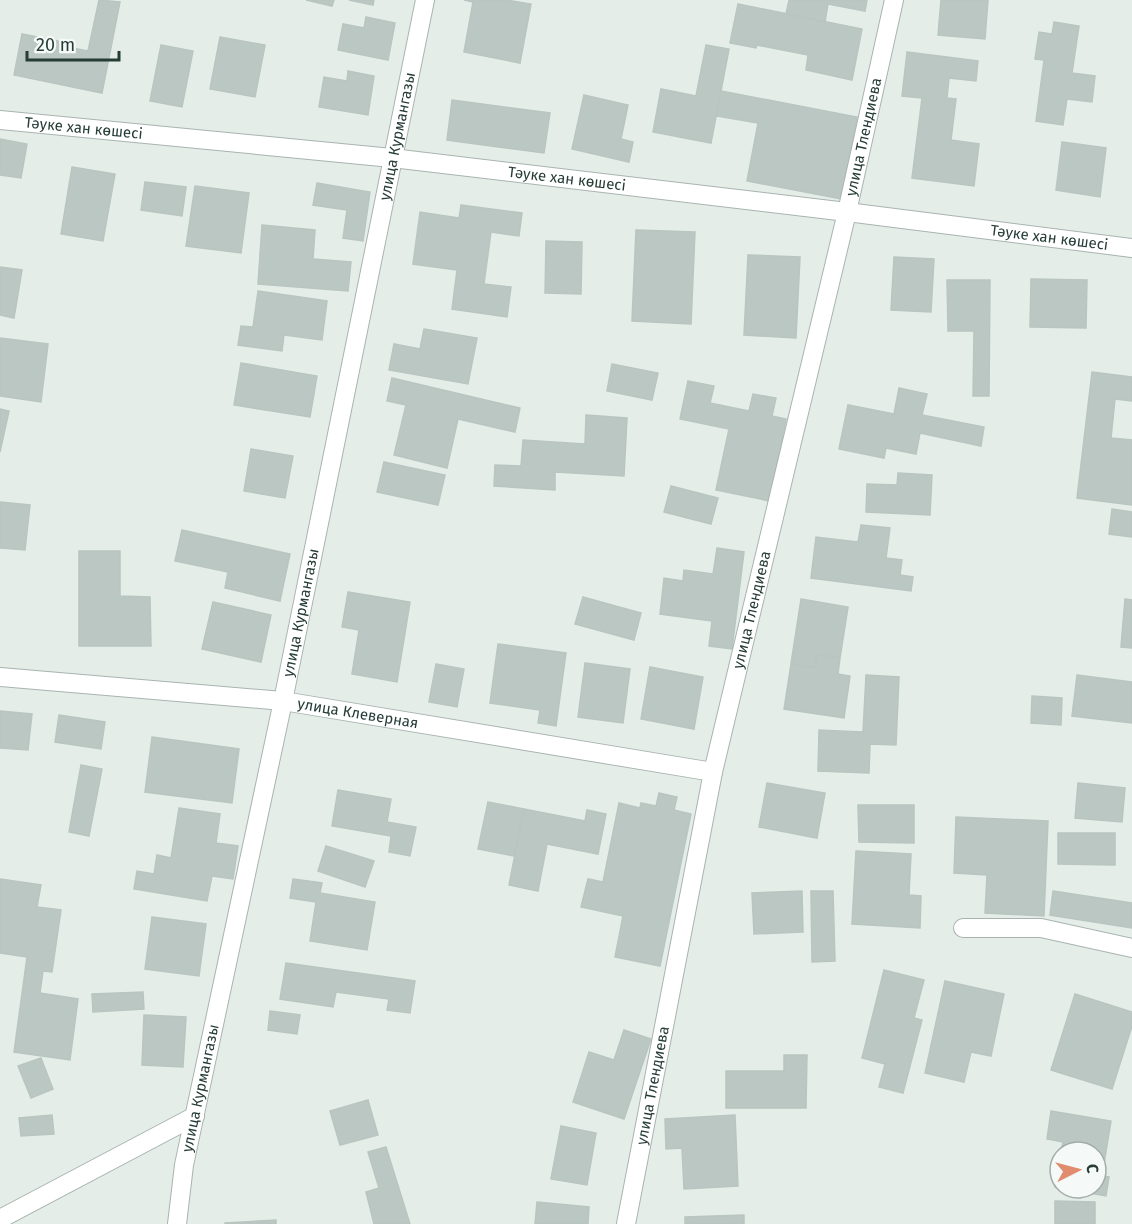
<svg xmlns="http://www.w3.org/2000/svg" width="1132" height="1224" font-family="'Fira Sans',sans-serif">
<rect width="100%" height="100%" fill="#e5ede9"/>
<path fill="#bbc7c2" stroke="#b8c5c0" stroke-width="1.5" d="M99,0l21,2 -18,91 -88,-18 8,-41 41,8 -1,4 26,5z
M306,0h28l-2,6z
M349,0h25l-1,5z
M464,0h42l25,4 -11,59 -56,-11 9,-50z
M789,0h78l-2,11 -37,-7 -3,18 -39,-8z
M941,0h47l-3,39 -47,-4z
M738,4l124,25 -10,51 -46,-10 2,-15 -51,-10 -1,3 -26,-5z
M366,17l29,6 -7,37 -50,-10 5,-26 21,4z
M1054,22l25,4 -7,47 23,3 -3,26 -25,-3 -4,26 -27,-4 8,-61 -9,-1 4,-27 13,2z
M220,37l45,8 -10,52 -45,-8z
M161,45l32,6 -11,56 -32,-6z
M706,45l23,4 -18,94 -58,-11 8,-43 35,7z
M907,52l71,9 -2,20 -27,-3 -2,20 9,1 -5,41 28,4 -5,42 -62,-8 10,-80 -20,-2z
M348,71l26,5 -6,39 -49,-8 5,-30 23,4z
M721,91l136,26 -15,82 -95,-18 11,-58 -42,-7z
M584,95l44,10 -7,34 12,3 -4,20 -57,-13z
M452,100l98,13 -6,40 -97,-13z
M0,139l27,5 -6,34 -21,-3z
M1062,142l44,6 -6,49 -44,-7z
M72,167l43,7 -12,67 -42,-7z
M145,182l41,5 -4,29 -41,-6z
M317,183l53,9 -7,49 -20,-3 4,-28 -34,-5z
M195,186l54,7 -8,60 -55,-7z
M461,205l61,8 -3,23 -28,-4 -7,52 27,3 -4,30 -55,-8 5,-39 -44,-6 7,-52 39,6z
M262,225l53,5 -2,29 38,3 -3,29 -90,-7z
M636,230l59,2 -4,92 -59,-3z
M546,241l36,1 -1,52 -36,-1z
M748,255l52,2 -4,81 -52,-3z
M894,257l40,2 -3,53 -40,-2z
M0,267l22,3 -8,48 -14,-3z
M1031,279l56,1 -1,48 -56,-1z
M947,280h43l-1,116h-16l1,-65h-26z
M258,291l69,10 -5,39 -38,-5 -2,16 -44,-6 3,-19 12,1z
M424,329l53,9 -9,46 -79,-14 5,-26 26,5z
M0,338l48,6 -7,58 -41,-6z
M241,363l76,13 -7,41 -76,-12z
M612,364l46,9 -6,27 -45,-9z
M1092,372l40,5v24l-17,-2 -4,39 21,2v65l-55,-7z
M392,378l128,30 -5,24 -57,-13 -11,49 -53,-13 12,-50 -19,-4z
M688,381l26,5 -4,17 39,8 4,-17 23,4 -4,18 14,3 -16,82 -54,-11 13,-61 -49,-10z
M899,388l28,6 -5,21 62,12 -3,19 -61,-13 -4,21 -30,-6 -2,10 -45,-9 9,-44 46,9z
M0,409l9,2 -9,41z
M586,415l41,3 -3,58 -69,-4v18l-61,-4 1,-21 26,1 2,-26 62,4z
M251,449l42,7 -8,42 -41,-7z
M384,462l61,13 -7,30 -61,-13z
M898,473l34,2 -2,40 -64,-3 1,-28 30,1z
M671,486l47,12 -7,26 -47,-12z
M0,502l30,3 -5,45 -25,-2z
M1112,509l20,3v25l-23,-3z
M861,525l29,3 -4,30 16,2 -2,15 13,2 -2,14 -100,-13 5,-41 42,5z
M182,530l108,24 -10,47 -55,-13 3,-16 -53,-11z
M717,548l27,4 -12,97 -23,-3 3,-25 -52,-7 4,-36 19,3 1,-11 29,4z
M79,551h41v45l30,1 1,49h-72z
M348,592l62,10 -13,80 -45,-8 7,-44 -17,-3z
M583,597l58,16 -7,27 -59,-16z
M801,599l47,8 -8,51 -23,-4 -2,14 -24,-4z
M1125,599l7,1v48l-11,-1z
M213,602l58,13 -10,47 -59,-13z
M498,644l68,9 -10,73 -18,-3 2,-13 -50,-7z
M817,654l23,4 -2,16 12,2 -6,42 -60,-9 7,-45 24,4z
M585,663l45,6 -7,54 -45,-6z
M436,664l28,5 -7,38 -28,-5z
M650,667l53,10 -9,52 -53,-10z
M866,675l33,2 -3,68 -26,-1 -1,29 -51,-2 1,-41 44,2z
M1077,675l55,7v41l-60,-7z
M1032,696l30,2 -1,27 -30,-2z
M0,711l32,3 -4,36 -28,-2z
M59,715l46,7 -4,27 -46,-7z
M152,737l87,12 -7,54 -87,-11z
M81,765l21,4 -13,67 -20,-4z
M767,783l58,10 -8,45 -58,-11z
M1078,783l47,5 -3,34 -47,-4z
M338,790l53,9 -4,23 29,5 -6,29 -21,-4 2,-16 -59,-10z
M659,793l18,4 -3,13 17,4 -31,152 -45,-9 8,-41 -42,-9 7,-28 15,3 16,-79 21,5 1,-5 15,3z
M488,802l36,7 -10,47 -36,-7z
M858,805h56v38l-55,-1z
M179,808l41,6 -4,29 22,3 -5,33 -21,-3 -5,25 -73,-12 3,-18 17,3 3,-19 14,3z
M524,809l61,12 2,-11 19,4 -8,40 -51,-10 -9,47 -29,-6z
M956,817l92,4 -4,95 -59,-3 2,-38 -33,-2z
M1058,833h57v32l-57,-1z
M326,846l48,15 -9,26 -47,-16z
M856,851l55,3 -2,41 12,1 -1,32 -68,-4z
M0,879l41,6 -4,22 24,3 -9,62 -9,-1 -3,22 38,6 -8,61 -56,-8 13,-95 -27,-4z
M293,879l29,4 -2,10 55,9 -8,48 -57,-9 6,-39 -26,-4z
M802,891l1,41 -49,2 -2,-41z
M811,891h22l2,70 -23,1z
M1053,891l79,12v25l-82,-13z
M152,917l54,7 -7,52 -54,-7z
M286,963l129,18 -5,32 -23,-3 2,-11 -53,-7 -3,15 -53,-8z
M884,970l40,10 -10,38 8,2 -19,73 -24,-6 6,-23 -23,-6z
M945,981l59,13 -13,62 -20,-4 -7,30 -39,-9z
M143,992l1,17 -51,3 -1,-18z
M1075,994l57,18v14l-20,63 -61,-19z
M270,1011l30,4 -3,19 -29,-4z
M144,1015l42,2 -3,50 -41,-2z
M624,1030l27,9 -27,80 -51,-17 16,-50 25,8z
M784,1055h23l-1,53h-80v-37h58z
M41,1058l12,31 -22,9 -13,-32z
M368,1100l10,35 -38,10 -10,-34z
M1051,1111l60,10 -9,55 7,1 -3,19 -46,-8h36v-36h-35l2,-10 -16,-3z
M52,1115l2,19 -33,2 -2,-18z
M735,1115l3,71 -54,3 -2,-41 -16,1 -1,-30z
M561,1126l35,7 -9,52 -36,-6z
M386,1147l24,77h-36l-8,-32 13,-4 -11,-36z
M1060,1160v28l-5,-1z
M1055,1201l40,1v22h-40z
M537,1202l52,5 -1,17h-53z
M744,1215v9h-59v-7z
M276,1220v4h-51v-1z"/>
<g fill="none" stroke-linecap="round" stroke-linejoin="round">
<defs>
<g id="minor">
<path id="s1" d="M0,120l392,38 455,54 285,36"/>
<path id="s2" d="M0,677l283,24 430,71"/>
<path d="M963,928h78l91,20"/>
<path d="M0,1219l195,-103"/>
<path id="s3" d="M177,1224l7,-59 99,-464 142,-701"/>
<path id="s4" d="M626,1224l87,-452 134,-560 47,-212"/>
</g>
</defs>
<use href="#minor" stroke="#a8b4b0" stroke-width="20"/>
<use href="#minor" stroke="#fff" stroke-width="18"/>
</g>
<g text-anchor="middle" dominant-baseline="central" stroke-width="4.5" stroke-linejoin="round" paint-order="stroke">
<g font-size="15" fill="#263c37" stroke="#f5f9f7">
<text stroke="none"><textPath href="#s1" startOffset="84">Тәуке хан көшесі</textPath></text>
<text stroke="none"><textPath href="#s3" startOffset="1110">улица Курмангазы</textPath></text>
<text stroke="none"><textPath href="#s4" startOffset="1113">улица Тлендиева</textPath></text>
<text stroke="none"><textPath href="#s1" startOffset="570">Тәуке хан көшесі</textPath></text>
<text stroke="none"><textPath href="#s1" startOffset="1056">Тәуке хан көшесі</textPath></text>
<text stroke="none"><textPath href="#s4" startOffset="627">улица Тлендиева</textPath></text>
<text stroke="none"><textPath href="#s3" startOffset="624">улица Курмангазы</textPath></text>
<text stroke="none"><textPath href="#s2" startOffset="360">улица Клеверная</textPath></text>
<text stroke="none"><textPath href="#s4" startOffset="141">улица Тлендиева</textPath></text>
<text stroke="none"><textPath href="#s3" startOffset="138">улица Курмангазы</textPath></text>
</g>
</g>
<g transform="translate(1078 1170) rotate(84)"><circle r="28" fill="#f5f9f7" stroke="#a2adaa" stroke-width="1.5"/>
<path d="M0-4.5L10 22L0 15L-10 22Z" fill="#e18c6e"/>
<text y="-9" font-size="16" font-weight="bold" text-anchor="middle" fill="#263c37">С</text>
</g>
<path d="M27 51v9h92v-9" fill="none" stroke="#263c37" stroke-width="3"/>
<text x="36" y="51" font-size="18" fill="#263c37" stroke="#f5f9f7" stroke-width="4.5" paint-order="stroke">20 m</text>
</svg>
